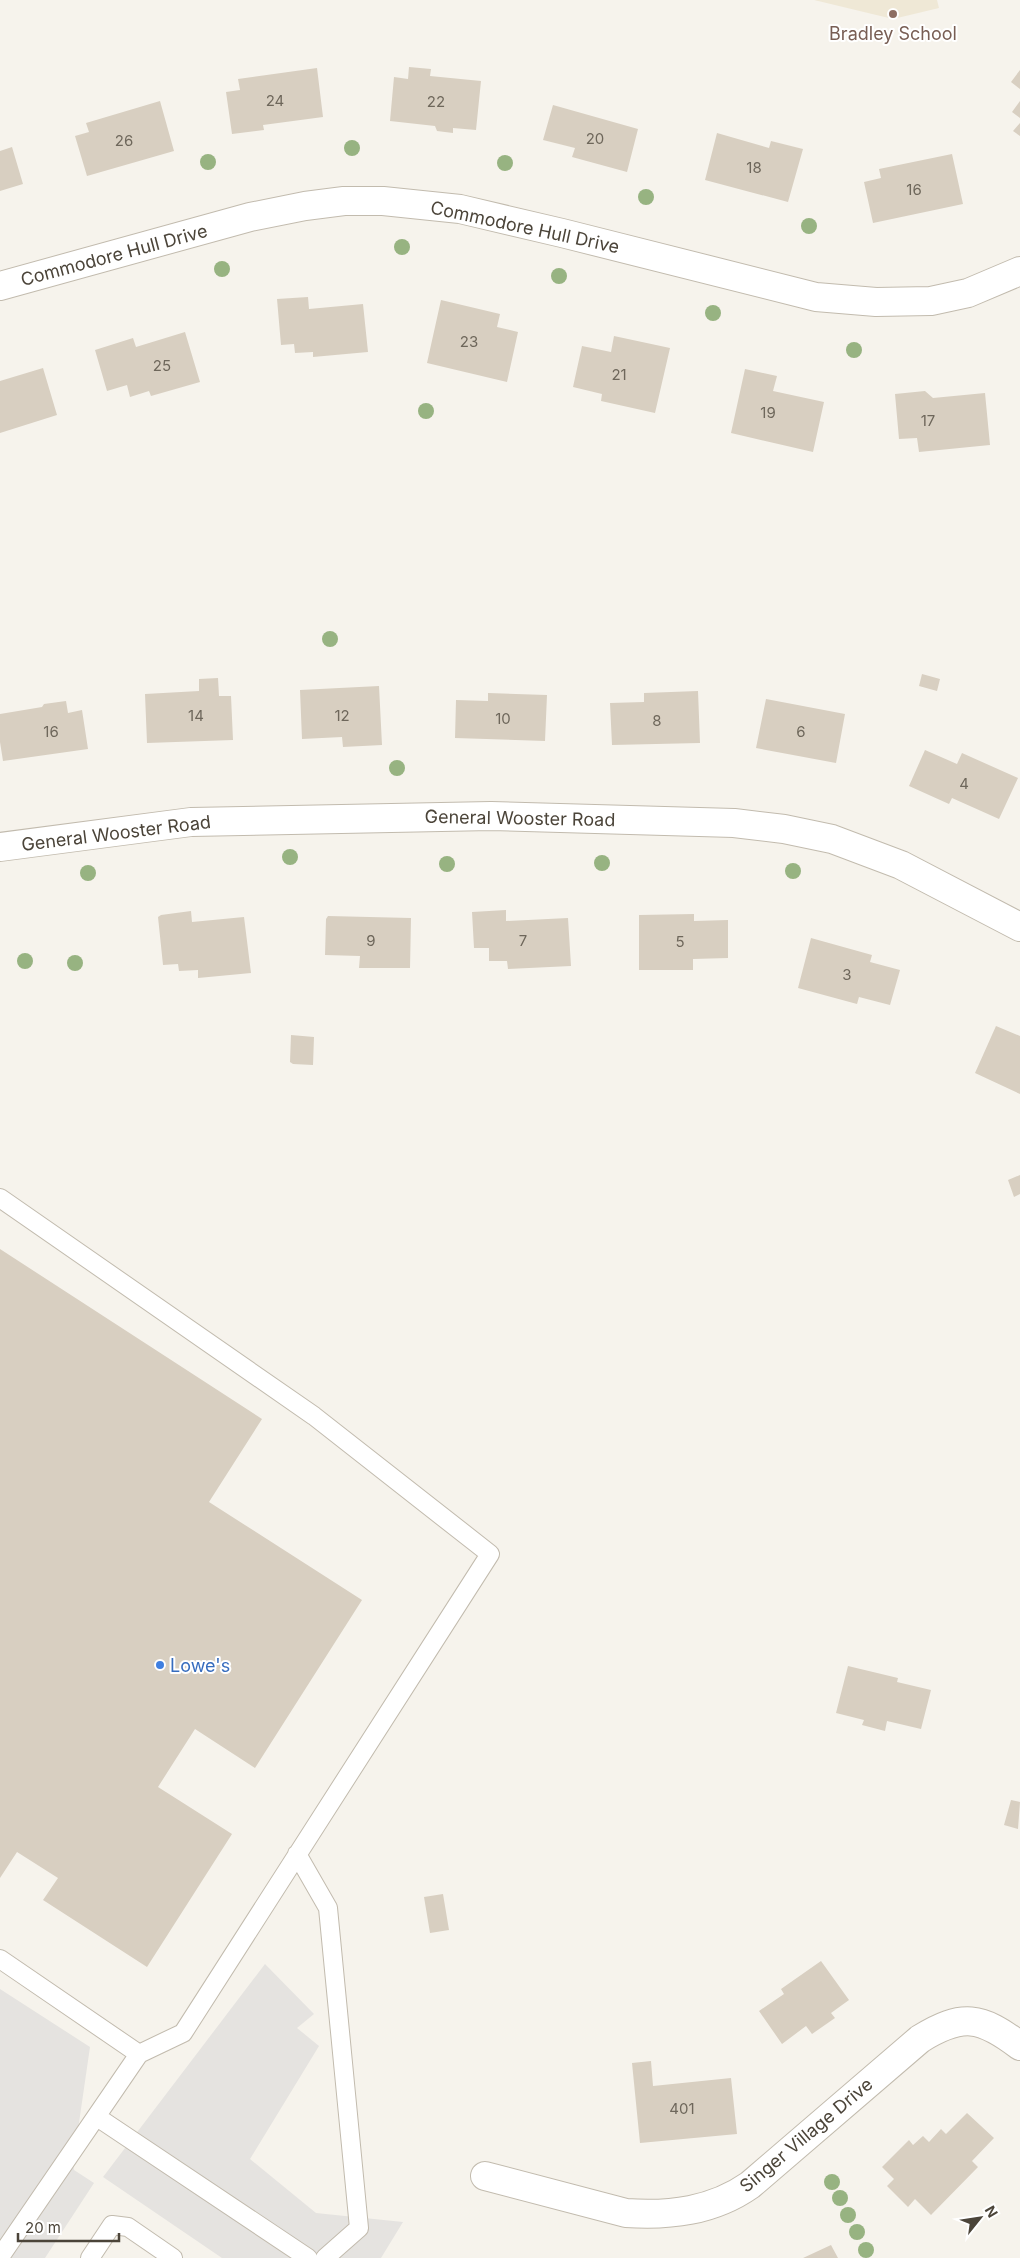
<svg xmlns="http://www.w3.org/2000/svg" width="1020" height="2258" font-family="Inter,sans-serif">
<rect width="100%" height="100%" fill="#f6f3ec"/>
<path fill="#efe8d6" d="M814,0h123l2,8 -46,11z"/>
<path fill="#e5e3e0" d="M265,1964l49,50 -17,14 22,18 -69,113 66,54 87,9 -22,36h-159l-119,-81z
M0,1989l90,58 -17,117 1,6 20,13 -49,75h-45z"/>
<path fill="#d8cfc1" d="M409,67l22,2 -1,7 51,5 -5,49 -23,-2v5l-16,-2 -2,-5 -45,-5 4,-44 14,2z
M317,68l6,49 -60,8 1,5 -32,4 -6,-42 14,-2 -2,-11z
M1020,70v19l-9,-7z
M160,101l14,50 -87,25 -12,-40 14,-4 -3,-9z
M1020,101v17l-8,-6z
M553,105l85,24 -11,43 -55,-15 3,-9 -32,-8z
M1020,123v13l-7,-5z
M717,133l52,15 2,-7 32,8 -15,53 -83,-22z
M12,147l11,37 -23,7v-40z
M952,154l11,50 -90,19 -9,-41 17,-4 -2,-9z
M308,297l1,12 54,-5 5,48 -55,5v-5l-18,1 -1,-9 -13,1 -4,-46z
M441,300l59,14 -3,13 21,5 -11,50 -80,-19z
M185,332l15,50 -49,14 -2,-5 -19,6 -3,-12 -20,6 -12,-41 38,-12 3,9z
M614,336l56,12 -15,65 -54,-12 1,-7 -29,-7 9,-41 29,6z
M43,368l14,47 -57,18v-52z
M745,369l32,7 -4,15 51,11 -11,50 -82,-19z
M925,391l8,7 52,-5 5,52 -71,7 -2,-14 -18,1 -4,-45z
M922,674l18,5 -3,12 -18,-5z
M218,678l1,18h12l2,44 -86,3 -2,-49 54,-3v-12z
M379,686l3,59 -39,2 -1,-10 -40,2 -2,-49z
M698,691l2,52 -88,2 -2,-42 34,-1v-9z
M488,693l59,2 -2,46 -90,-3 1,-38 32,1z
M766,699l79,15 -9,49 -80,-15z
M66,701l2,12 14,-3 6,39 -85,12 -3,-19v-28l42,-7 2,-3z
M925,750l32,14 5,-11 56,25 -19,41 -47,-21 -3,6 -40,-18z
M506,910v11l62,-3 3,48 -63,3 -1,-8h-18v-13h-15l-2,-36z
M191,911l1,11 52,-5 7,56 -53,5v-8l-19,1 -1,-7 -15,1 -5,-48 3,-2z
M694,914v7l34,-1v38l-35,1v11h-54v-55z
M328,916l83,2 -1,50h-51l1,-12 -35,-1 1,-36z
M811,938l61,17 -2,7 30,8 -10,35 -31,-8 -2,7 -59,-16z
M996,1026l24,10v58l-45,-21z
M291,1035l23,2 -1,28 -20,-1 -3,-2z
M1020,1175v19l-6,3 -6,-17z
M0,1249l262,170 -53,83 153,98 -107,168 -60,-39 -37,58 74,47 -85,133 -104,-67 15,-22 -41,-26 -17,26z
M848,1666l50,12 -1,4 34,8 -10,39 -34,-8 -2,10 -23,-6 2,-5 -28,-7z
M1011,1800l9,2 -2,27 -14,-4z
M443,1894l6,36 -19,3 -6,-36z
M821,1961l28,39 -18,13 4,5 -23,16 -6,-8 -24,18 -23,-33 25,-17 -3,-5z
M651,2061l2,25 78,-8 6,56 -97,9 -8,-80z
M967,2113l27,25 -22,23 6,6 -47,48 -16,-16 -7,8 -21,-21 7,-7 -12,-12 27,-27 4,5 10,-9 6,6 12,-13 5,5z
M831,2245l7,13h-35z"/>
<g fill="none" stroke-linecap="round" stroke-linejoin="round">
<defs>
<path id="service" d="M0,1198l314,218 176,138 -307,479 -44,21
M297,1854l31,54 31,320 -34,30
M0,1959l139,95 -139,203
M97,2117l211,141
M90,2258l22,-33 16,2 45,31"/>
<path id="minor" d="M0,286l250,-69 55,-11 39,-5h39l77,8 102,24 254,64 60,5 55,-1 37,-8 52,-22
M0,847l191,-25 300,-6 243,7 50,6 48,10 69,26 119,62
M485,2176l141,37c44,3 87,-2 124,-28l170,-146c42,-26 61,-23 100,7"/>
</defs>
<use href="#service" stroke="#c2bbae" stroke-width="20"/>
<use href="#minor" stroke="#c2bbae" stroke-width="30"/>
<use href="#service" stroke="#fff" stroke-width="18"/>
<use href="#minor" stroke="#fff" stroke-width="28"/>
</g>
<g fill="#97b381">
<circle cx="352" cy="148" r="8"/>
<circle cx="208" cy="162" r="8"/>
<circle cx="505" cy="163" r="8"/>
<circle cx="646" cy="197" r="8"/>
<circle cx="809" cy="226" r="8"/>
<circle cx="402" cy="247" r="8"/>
<circle cx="222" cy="269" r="8"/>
<circle cx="559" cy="276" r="8"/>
<circle cx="713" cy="313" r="8"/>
<circle cx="854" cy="350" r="8"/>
<circle cx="426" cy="411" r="8"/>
<circle cx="330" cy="639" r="8"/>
<circle cx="397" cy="768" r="8"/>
<circle cx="290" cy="857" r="8"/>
<circle cx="602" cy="863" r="8"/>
<circle cx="447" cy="864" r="8"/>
<circle cx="793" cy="871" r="8"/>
<circle cx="88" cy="873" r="8"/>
<circle cx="25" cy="961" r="8"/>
<circle cx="75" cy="963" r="8"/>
<circle cx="832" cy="2182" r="8"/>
<circle cx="840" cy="2198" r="8"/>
<circle cx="848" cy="2215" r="8"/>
<circle cx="857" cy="2232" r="8"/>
<circle cx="866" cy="2250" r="8"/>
</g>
<circle fill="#8d6e63" stroke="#fff" stroke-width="2" cx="893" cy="14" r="5"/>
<circle fill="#3f7fe0" stroke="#fff" stroke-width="2" cx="160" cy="1665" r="5"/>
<g text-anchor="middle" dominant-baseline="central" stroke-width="4" stroke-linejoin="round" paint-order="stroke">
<g font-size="15" fill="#6e675b">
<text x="275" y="100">24</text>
<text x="436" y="101">22</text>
<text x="595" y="138">20</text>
<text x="124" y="140">26</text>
<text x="754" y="167">18</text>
<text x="914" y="189">16</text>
<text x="469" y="341">23</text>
<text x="162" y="365">25</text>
<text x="619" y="374">21</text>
<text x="768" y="412">19</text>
<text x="928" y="420">17</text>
<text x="196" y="715">14</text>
<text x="342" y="715">12</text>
<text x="503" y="718">10</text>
<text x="657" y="720">8</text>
<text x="51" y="731">16</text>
<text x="801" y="731">6</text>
<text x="964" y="783">4</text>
<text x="371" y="940">9</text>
<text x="523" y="940">7</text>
<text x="680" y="941">5</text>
<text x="847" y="974">3</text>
<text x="682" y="2108">401</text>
</g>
<g font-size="18" fill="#785e54" stroke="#fff">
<text x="893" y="33">Bradley School</text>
</g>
<g font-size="18" fill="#4b4439" stroke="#fff">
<text transform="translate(525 227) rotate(12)">Commodore Hull Drive</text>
<text transform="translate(114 255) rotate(-15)">Commodore Hull Drive</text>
<text transform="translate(520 818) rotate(1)">General Wooster Road</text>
<text transform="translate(116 833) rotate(-7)">General Wooster Road</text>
<text transform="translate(806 2135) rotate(-40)">Singer Village Drive</text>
</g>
<g font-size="18" fill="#366cbe" stroke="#fff" text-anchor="start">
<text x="170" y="1665">Lowe's</text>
</g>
</g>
<g transform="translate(980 2218) rotate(60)" stroke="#ffffff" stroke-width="4" paint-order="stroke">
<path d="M0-4L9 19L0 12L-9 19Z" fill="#4b4439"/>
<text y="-8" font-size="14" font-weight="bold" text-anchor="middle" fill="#4b4439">N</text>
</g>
<path d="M18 2233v8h101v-8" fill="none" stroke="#4b4439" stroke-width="2.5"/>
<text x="25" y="2233" font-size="15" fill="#4b4439" stroke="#ffffff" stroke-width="4" paint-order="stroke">20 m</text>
</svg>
